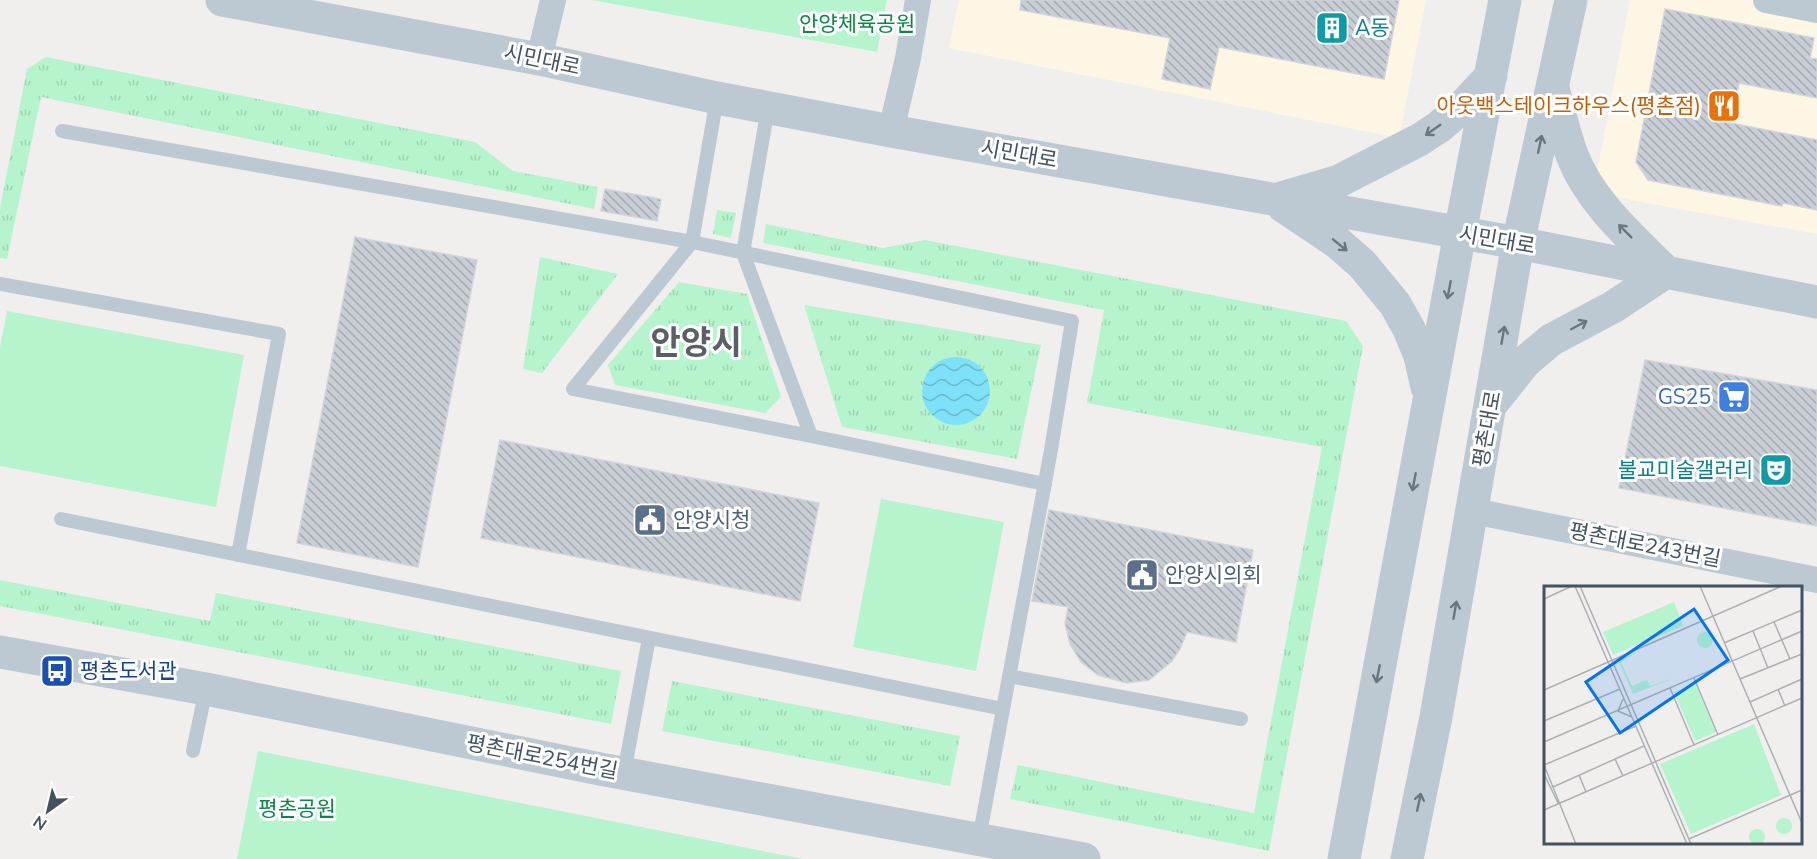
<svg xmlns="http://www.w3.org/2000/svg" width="1817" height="859" font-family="'Nunito Sans','Noto Sans KR',sans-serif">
<defs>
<pattern id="grass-tufts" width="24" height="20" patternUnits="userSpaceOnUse" patternTransform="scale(1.5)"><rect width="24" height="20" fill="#b6f4cd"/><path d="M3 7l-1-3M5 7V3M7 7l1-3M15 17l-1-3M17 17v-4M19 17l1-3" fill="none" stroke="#9ed3b2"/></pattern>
<pattern id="water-waves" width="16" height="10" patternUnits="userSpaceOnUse" patternTransform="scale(1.5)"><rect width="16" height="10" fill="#7ee1f7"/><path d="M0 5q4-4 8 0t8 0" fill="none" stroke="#69b9cb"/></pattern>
<pattern id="building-back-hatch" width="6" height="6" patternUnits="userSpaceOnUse" patternTransform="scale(1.5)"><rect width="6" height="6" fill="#c9cdd5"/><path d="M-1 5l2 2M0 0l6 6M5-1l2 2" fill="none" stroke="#a5a9b0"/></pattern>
</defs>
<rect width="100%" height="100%" fill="#f1eeee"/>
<path fill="#fef6e5" d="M959,0h467l-27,138 -450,-90z
M1630,0h187v234l-224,-41z"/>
<path fill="url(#grass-tufts)" d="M46,57l429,85 38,29 85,16 -4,22 -553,-112 -34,162 -7,-1v-50l27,-139z
M717,210l19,3 -5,25 -18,-4z
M766,224l117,24 42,-8 421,81 17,25 -94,505 -259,-52 8,-34 236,48 68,-366 -235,-44 17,-93 -341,-67z
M540,257l78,17 -76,99 -19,-4z
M679,282l68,12 34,103 -16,16 -150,-28 -7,-20z
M804,305l237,40 -24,114 -175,-32z
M0,580l210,41 6,-28 405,78 -10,53 -611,-118z
M672,681l288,55 -10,50 -288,-55z"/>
<path fill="#b6f4cd" d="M592,0h295l-10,52z
M7,311l237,44 -28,152 -216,-41v-119z
M881,499l123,23 -28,149 -123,-24z
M258,751l545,108h-566z"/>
<path fill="url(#water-waves)" d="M922 391a34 34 0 1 1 68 0a34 34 0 1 1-68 0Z"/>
<path fill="url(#building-back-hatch)" stroke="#d1d4db" stroke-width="1.5" d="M1021,0h378l-15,79 -165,-32 -9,42 -48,-10 8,-41 -150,-28z
M1665,9l149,29 -4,20 7,1v39l-78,-15 -8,40 86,17v70l-34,-7 -1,3 -134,-26 -12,-18z
M605,189l56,10 -4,22 -56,-10z
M355,237l122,23 -59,307 -121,-24z
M1645,360l172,30v136l-198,-38z
M500,440l319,63 -19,98 -319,-63z
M1049,510l204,40 -17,92 -49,-10 -7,17 -9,13 -22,18 -22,3 -29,-8 -17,-13 -11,-18 -5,-20 3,-17 -36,-6z"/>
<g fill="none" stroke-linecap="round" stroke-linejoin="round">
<path stroke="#bdc9d2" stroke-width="14" d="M717,98l-25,144 -119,147 238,47 -68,-183 25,-145
M62,131l630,111 380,79 -21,129 -72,389
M0,284l279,50 -41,221
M811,436l234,48
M61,519l942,190
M1009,676l232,43
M193,751l13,-62
M624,773l25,-135"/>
<path stroke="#bdc9d2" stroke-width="26" d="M1766,0l51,10
M539,59l14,-59
M891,131l17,-73 10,-58
M1473,511l344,69"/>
<path stroke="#bdc9d2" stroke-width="33" d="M222,0l317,59 178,39 174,33 627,112 299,59
M1281,198l58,-17 80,-41 20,-13 23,-20 29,-31
M1283,206l55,37 24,21 33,40 14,25 11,27 7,31
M1493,402l32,-40 26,-22 62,-33 53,-35c-35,-35 -76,-70 -94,-117 -8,-22 -13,-45 -19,-67
M0,652l206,37 394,80 484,90
M1344,859l116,-626 45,-233
M1407,859l29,-142 82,-474 53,-243"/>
</g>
<defs><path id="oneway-shaft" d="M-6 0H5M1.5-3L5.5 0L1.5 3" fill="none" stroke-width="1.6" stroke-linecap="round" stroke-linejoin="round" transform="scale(1.5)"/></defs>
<g stroke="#687681">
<use href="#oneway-shaft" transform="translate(1433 130) rotate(145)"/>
<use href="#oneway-shaft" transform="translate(1540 144) rotate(-78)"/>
<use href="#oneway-shaft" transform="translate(1625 231) rotate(-135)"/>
<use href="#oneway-shaft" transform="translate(1340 245) rotate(39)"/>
<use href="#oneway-shaft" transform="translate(1449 290) rotate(101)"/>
<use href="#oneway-shaft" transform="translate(1579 325) rotate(-28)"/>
<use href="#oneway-shaft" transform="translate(1503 335) rotate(-80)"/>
<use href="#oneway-shaft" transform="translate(1414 482) rotate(101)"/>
<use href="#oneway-shaft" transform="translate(1455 610) rotate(-80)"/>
<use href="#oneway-shaft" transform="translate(1378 674) rotate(101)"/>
<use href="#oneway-shaft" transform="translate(1419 802) rotate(-78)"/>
</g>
<defs>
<symbol id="building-square" viewBox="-11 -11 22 22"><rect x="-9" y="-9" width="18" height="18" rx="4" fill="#0f9aa8" stroke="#fff"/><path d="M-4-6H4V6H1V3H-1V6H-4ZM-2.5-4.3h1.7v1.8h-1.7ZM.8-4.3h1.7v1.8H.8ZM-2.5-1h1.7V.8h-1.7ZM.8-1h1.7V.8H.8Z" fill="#fff"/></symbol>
<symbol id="restaurant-square" viewBox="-11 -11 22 22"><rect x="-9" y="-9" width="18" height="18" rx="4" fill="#e8710a" stroke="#fff"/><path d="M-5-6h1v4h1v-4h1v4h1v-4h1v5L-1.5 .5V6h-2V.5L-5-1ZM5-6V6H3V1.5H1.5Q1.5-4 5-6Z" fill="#fff"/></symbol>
<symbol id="supermarket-square" viewBox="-11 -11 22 22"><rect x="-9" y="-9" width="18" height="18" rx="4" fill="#3f7fe0" stroke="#fff"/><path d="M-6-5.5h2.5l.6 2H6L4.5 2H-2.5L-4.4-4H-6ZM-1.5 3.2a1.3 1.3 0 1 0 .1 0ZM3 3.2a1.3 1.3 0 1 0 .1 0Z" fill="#fff"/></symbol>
<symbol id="theatre-square" viewBox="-11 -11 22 22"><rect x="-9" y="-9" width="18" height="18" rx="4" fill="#0f9aa8" stroke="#fff"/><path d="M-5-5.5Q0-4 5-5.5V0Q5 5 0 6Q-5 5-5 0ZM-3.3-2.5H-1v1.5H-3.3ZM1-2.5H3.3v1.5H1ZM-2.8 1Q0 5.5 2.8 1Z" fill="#fff"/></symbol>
<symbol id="civic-square" viewBox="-11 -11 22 22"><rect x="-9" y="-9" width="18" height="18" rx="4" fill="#5c6f8a" stroke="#fff"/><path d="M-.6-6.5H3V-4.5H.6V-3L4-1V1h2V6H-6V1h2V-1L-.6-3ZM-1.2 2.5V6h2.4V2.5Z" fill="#fff"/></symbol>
<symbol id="bus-square" viewBox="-11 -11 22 22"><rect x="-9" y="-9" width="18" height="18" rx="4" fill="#1a4fb4" stroke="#fff"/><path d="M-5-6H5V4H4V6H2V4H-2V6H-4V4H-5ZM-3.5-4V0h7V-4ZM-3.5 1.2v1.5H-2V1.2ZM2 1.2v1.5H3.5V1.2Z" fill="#fff"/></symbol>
</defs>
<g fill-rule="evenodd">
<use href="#building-square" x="1313" y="9" width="38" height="38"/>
<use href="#restaurant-square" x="1705" y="87" width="38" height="38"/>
<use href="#supermarket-square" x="1715" y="378" width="38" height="38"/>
<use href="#theatre-square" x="1757" y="451" width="38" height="38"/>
<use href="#civic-square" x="631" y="501" width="38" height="38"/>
<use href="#civic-square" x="1123" y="556" width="38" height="38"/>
<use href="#bus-square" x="38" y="652" width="38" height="38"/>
</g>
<g text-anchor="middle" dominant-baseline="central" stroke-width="6" stroke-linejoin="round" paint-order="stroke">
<g font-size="21" fill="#0b8847" stroke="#fff">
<text x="857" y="24">안양체육공원</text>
<text x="297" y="809">평촌공원</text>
</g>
<g font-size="21" fill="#0d838f" stroke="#fff" text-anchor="start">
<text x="1355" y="28">A동</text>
<text x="1753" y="470" text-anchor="end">불교미술갤러리</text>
</g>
<g font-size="21" fill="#44525e" stroke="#fff">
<text transform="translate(542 60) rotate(12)">시민대로</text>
<text transform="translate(1019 154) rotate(10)">시민대로</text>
<text transform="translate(1497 240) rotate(10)">시민대로</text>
<text transform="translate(1487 429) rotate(-80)">평촌대로</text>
<text transform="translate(1645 545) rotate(11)">평촌대로243번길</text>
<text transform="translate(542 757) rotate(11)">평촌대로254번길</text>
</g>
<g font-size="21" fill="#c56008" stroke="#fff" text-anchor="end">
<text x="1701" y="106">아웃백스테이크하우스(평촌점)</text>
</g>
<g font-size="21" fill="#366cbe" stroke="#fff" text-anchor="end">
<text x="1711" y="397">GS25</text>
</g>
<g font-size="21" fill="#4e5e75" stroke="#fff" text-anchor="start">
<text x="673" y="520">안양시청</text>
<text x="1165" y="575">안양시의회</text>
</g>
<g font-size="21" fill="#164399" stroke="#fff" text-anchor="start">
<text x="80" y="671">평촌도서관</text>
</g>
<g font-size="33" font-weight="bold" fill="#5a5f64" stroke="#fff">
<text x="696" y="343">안양시</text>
</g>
</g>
<g transform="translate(1544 586)">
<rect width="258" height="258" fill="#f1eeee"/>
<path d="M92,67l-15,9 11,24 15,-6 3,6 24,-8 -41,16 -15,-34z" fill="#b6f4cd"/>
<path d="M130,16l9,24 -70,29 -10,-23zM153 54a8 8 0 1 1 16 0a8 8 0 1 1-16 0ZM151,97l21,49 -21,9 -21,-49zM210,138l27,71 -90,39 -31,-70zM232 240a8 8 0 1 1 16 0a8 8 0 1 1-16 0ZM205 251a8 8 0 1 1 16 0a8 8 0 1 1-16 0Z" fill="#b6f4cd"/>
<path fill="none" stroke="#acb0b4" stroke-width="1.5" d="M31,0l112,258M36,0l111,258M156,0l102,237M0,13l28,-13M230,36l16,37M209,45l15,37M180,57l78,-33M150,92l24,57M196,93l62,-25M126,102l24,57M234,103l7,17M0,104l238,-104M79,113l-5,12 14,6M206,116l52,-23M0,135l76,-32M0,156l258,-111M71,173l8,17M0,188l14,29M35,189l7,17M9,201l91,-41M0,224l258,-112M145,253l113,-49M32,258l-32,-79 92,-39"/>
<path fill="#0373f6" fill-opacity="0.15" stroke="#0373f6" stroke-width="3" d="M150,23l34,51 -108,73 -34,-51z"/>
<rect width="258" height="258" fill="none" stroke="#44525e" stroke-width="3"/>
</g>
<g transform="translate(48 811) rotate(214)" stroke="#ffffff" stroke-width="4.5" paint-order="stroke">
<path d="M0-4.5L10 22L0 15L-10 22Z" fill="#44525e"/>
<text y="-9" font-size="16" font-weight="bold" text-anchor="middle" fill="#44525e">N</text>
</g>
</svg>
